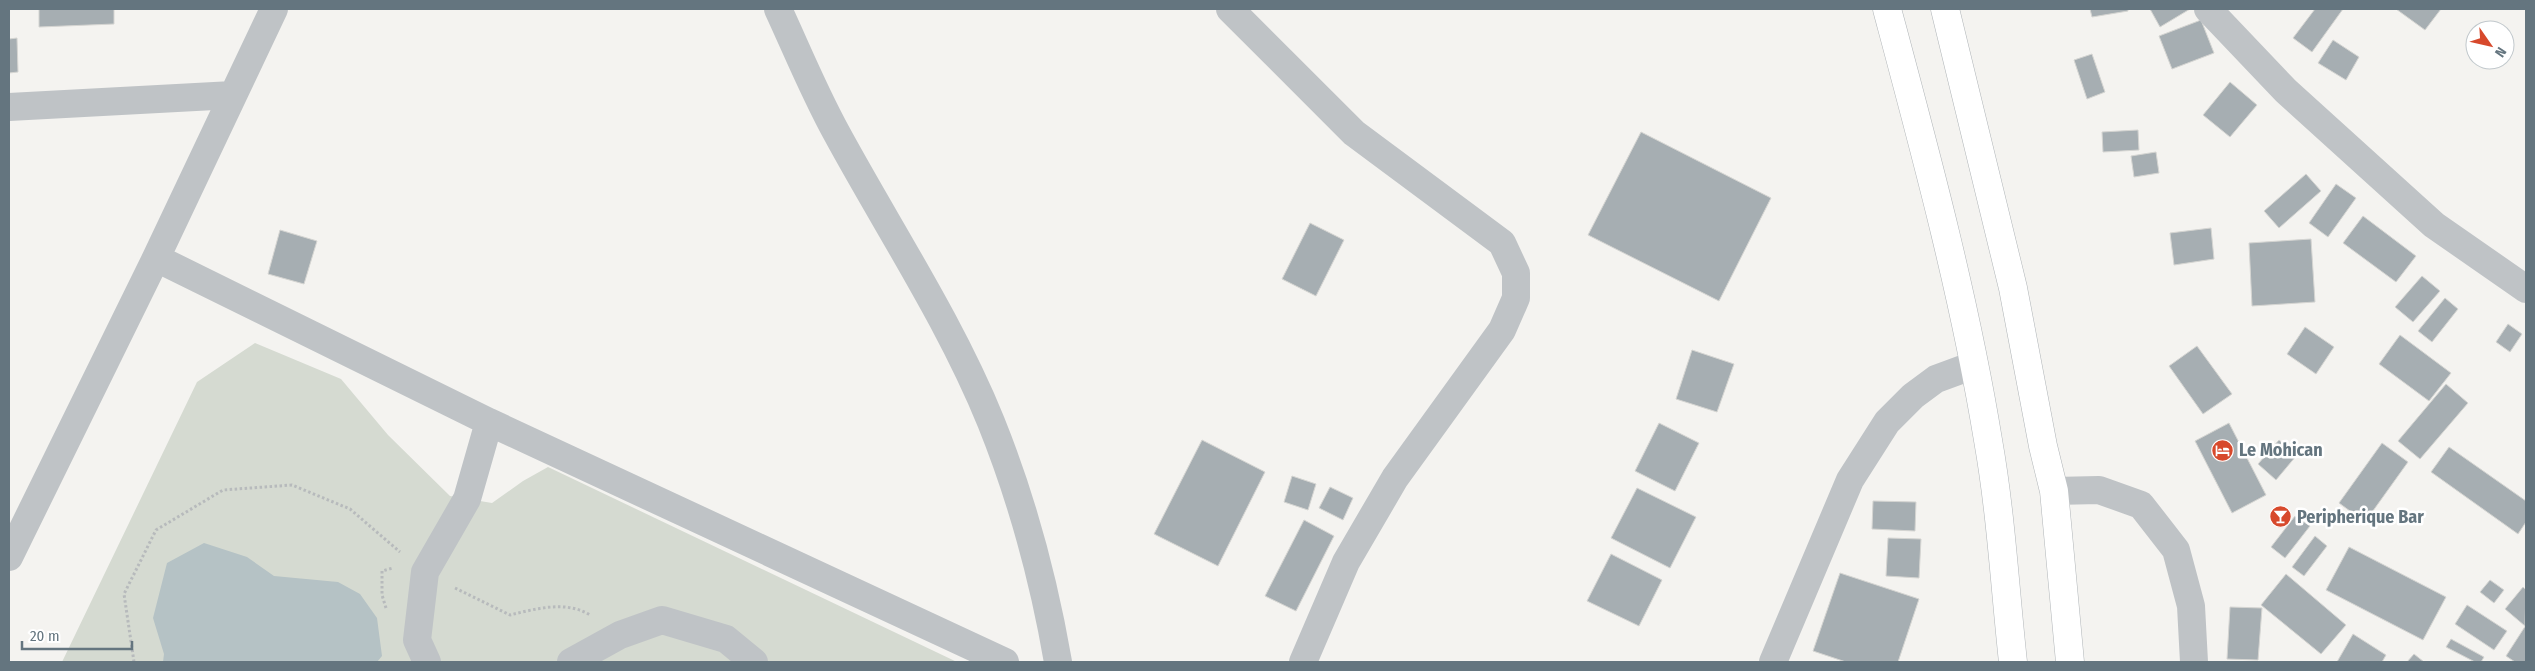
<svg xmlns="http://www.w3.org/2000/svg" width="2535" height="671" font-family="'Fira Sans Condensed',sans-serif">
<rect width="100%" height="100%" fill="#f4f3f0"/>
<path fill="#d5dad1" d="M255,343l86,36 47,56 62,61 42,7 31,-22 25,-14 409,195h-895l135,-280z"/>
<path fill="#b5c2c5" d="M204,543l43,14 27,19 64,6 22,12 17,24 5,38 -5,6h-214l1,-8 -11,-36 14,-55z"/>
<path fill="#a6aeb2" stroke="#d5d5d2" d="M39,9h75v15l-75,3z
M2090,9h38v2l-36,6z
M2150,9h40l-30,18z
M2315,9h28l-31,43 -19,-14z
M2396,9h45l-16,21z
M2201,20l13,33 -42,16 -13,-33z
M17,38l1,34 -9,1v-34z
M2333,40l26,17 -13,23 -28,-17z
M2092,54l13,38 -18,7 -13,-39z
M2230,82l27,23 -27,32 -27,-22z
M2138,130l1,20 -36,2 -1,-20z
M1641,132l130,66 -52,103 -131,-66z
M2156,152l3,21 -25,4 -3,-21z
M2306,174l15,17 -42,37 -15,-17z
M2336,184l20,14 -28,39 -19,-14z
M2363,216l53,40 -20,26 -53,-39z
M1310,223l34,17 -28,56 -34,-17z
M2211,228l3,31 -40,6 -4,-32z
M280,230l37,11 -13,43 -36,-10z
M2311,239l4,63 -63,4 -3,-63z
M2422,276l18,15 -27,31 -18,-15z
M2445,298l13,11 -26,33 -14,-11z
M2508,324l14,10 -12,18 -14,-10z
M2305,327l29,20 -18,27 -29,-20z
M2400,335l51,38 -22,28 -50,-37z
M2197,346l35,48 -29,20 -34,-48z
M1692,350l42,14 -17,48 -41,-13z
M2446,384l22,19 -48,56 -22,-18z
M1659,423l40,20 -24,48 -40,-20z
M2229,423l37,72 -34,18 -37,-72z
M1202,440l63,32 -47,94 -64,-32z
M2279,440l18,15 -21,25 -18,-16z
M2382,443l26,19 -43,60 -26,-19z
M2449,447l77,54v21l-8,12 -87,-62z
M1292,476l24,8 -8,26 -24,-8z
M1330,487l23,11 -10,22 -24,-12z
M1637,488l59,29 -26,51 -59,-30z
M1873,501l43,1 -1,29 -43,-2z
M2295,516l15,10 -25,32 -14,-11z
M1304,520l30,16 -38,75 -31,-15z
M2315,536l12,10 -23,30 -12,-9z
M1888,538l33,1 -2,39 -33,-2z
M2349,547l97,50 -23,43 -97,-50z
M1611,554l51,26 -23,46 -52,-25z
M1840,573l79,26 -21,63h-52l-33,-11z
M2286,574l60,51 -25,29 -60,-49z
M2490,580l14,10 -10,13 -14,-11z
M2523,587l3,3 -1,36 -20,-17z
M2467,605l40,26 -13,19 -39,-26z
M2230,607l32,1 -4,52 -31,-1z
M2526,625v37h-11l-9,-6z
M2353,634l33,21 -4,7h-45z
M2451,639l33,18 -3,5h-6l-29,-15z
M2414,654l10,8h-17z"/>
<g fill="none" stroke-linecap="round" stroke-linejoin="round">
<defs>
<path id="major" d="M1887,9c38,142 77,285 101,431 13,73 17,149 25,222
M1945,9l68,279 30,158 11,45 16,171"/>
</defs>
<use href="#major" stroke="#b0b5b8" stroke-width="29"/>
<path stroke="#b7babc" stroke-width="3" stroke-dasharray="2.5 2.5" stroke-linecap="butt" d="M455,588l55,27c25,-6 56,-15 80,0
M386,608l-4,-13v-24l11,-3
M134,662l-10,-68 32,-64 67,-40 69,-5 58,24 50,43"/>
<path stroke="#bfc3c6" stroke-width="28" d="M778,9c19,41 36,83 58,123 52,96 114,189 155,290 31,77 53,159 67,240
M1230,9l124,124 148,110 14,30v25l-14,32 -107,148 -49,84 -43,100
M2208,9l78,82 148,134 92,64
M9,107l224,-12
M156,258l333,164 516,240
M2054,491l45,-1 42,15 35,45 15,56 3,56
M9,557l147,-299 118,-249
M427,662l-10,-22 8,-68 42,-73 22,-77
M571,662l49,-27 42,-15 64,19 28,23
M1773,662l77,-182 37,-58 26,-26 23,-17 38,-14"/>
<use href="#major" stroke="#fff" stroke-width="28"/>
</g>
<defs>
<symbol id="hotel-disc" viewBox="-11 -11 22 22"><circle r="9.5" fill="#d7492c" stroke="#fff"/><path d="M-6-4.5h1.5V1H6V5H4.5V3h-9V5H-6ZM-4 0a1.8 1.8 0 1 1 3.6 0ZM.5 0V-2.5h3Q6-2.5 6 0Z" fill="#fff"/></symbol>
<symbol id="bar-disc" viewBox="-11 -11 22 22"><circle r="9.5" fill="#d7492c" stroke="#fff"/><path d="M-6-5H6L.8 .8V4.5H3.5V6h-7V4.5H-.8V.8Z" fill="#fff"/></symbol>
</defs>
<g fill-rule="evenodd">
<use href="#hotel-disc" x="2210" y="438" width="25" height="25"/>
<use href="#bar-disc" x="2268" y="504" width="25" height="25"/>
</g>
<g text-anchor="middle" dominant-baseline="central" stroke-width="5" stroke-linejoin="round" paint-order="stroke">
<g font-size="18" font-weight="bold" fill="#64757f" stroke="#fff" text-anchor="start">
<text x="2239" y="450">Le Mohican</text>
<text x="2297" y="517">Peripherique Bar</text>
</g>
</g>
<rect width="2535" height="671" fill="none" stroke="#64757f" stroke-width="20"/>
<g transform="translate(2490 45) rotate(124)"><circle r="24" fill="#ffffff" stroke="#c1c8cc"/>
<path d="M0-4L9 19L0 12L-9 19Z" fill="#d7492c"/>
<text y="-8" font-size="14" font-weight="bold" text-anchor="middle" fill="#64757f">N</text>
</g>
<path d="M22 641v8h110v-8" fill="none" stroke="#64757f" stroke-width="2.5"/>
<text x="30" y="641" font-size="15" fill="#64757f" stroke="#ffffff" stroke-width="4" paint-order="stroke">20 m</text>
</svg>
